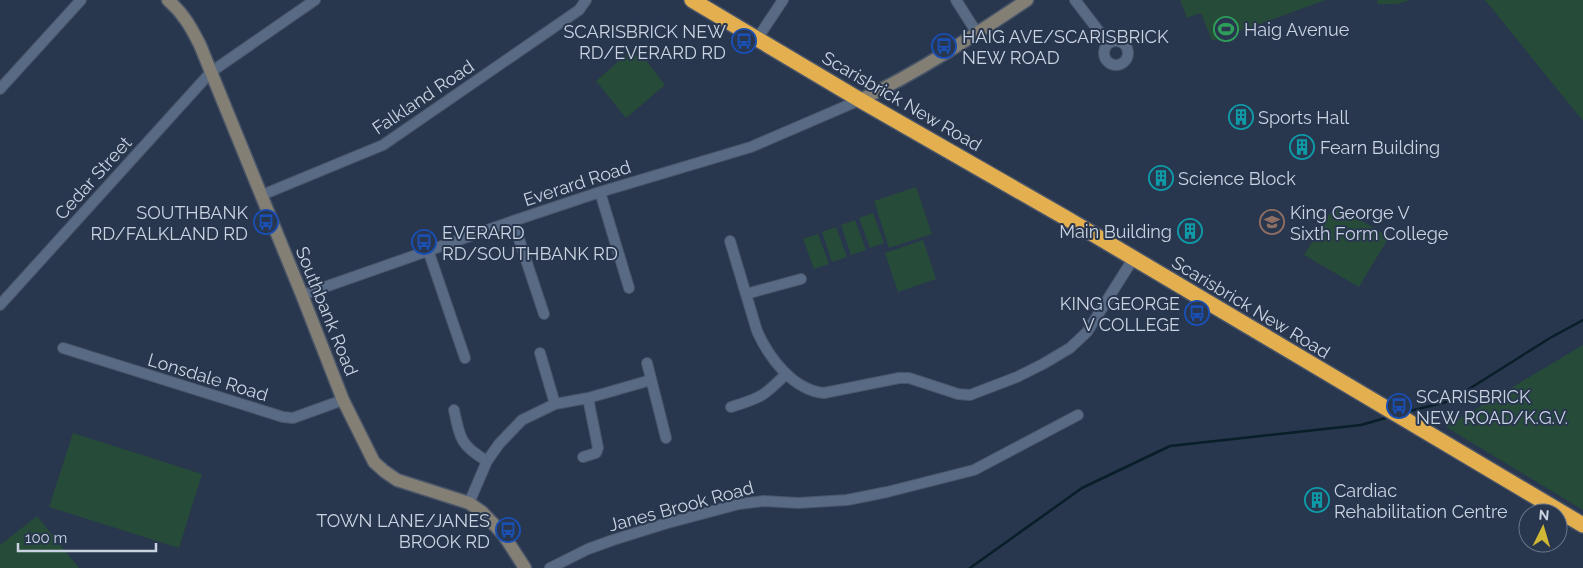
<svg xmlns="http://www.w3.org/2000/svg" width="1583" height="568" font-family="Raleway,sans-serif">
<rect width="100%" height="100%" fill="#28364e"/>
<path fill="#264b39" d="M1180,0h146l-114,41 -11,-28 -14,5z
M1377,0h34l-14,4h-19z
M1485,0h98v121z
M629,52l16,7 20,26 -39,33 -30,-37z
M916,187l16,47 -43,14 -15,-47z
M1335,205l54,32 -30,50 -55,-32z
M873,213l11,30 -14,5 -11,-30z
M855,220l11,30 -15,5 -10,-30z
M836,227l11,30 -15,5 -10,-30z
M818,234l11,30 -15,5 -11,-30z
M923,240l13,39 -38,13 -13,-39z
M1583,345v165l-137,-83z
M73,433l129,41 -23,74 -130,-41z
M37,516l42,52h-79v-23z"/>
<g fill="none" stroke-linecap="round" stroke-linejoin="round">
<path stroke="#081e28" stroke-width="2.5" d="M1406,412l44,-11 100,-63 33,-18
M970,568l112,-80 88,-42 191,-21 28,-8"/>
<defs>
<path id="street" d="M956,0l21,33
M1075,0l33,43
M757,39l26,-39
M1104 53a12 12 0 1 1 24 0a12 12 0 1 1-24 0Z
M0,89l81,-89
M600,192l29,96
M262,195l121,-50 196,-135 7,-10
M513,221l31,93
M730,241l27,90c12,27 36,59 67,62l75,-15h10l49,16 12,1 47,-18 26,-13 27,-16 17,-16 46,-73
M428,250l37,108
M746,294l55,-15
M302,295l211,-74 87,-29 151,-45 109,-47
M0,305l211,-233 104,-72
M63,348l220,69 10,1 50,-18
M540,353l15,51
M647,363l19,75
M731,407c30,-9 33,-11 55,-33
M454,410c6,29 7,36 33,51
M583,457l13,-4 2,-5 -10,-50
M469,503l18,-42 12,-17 23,-24 33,-16 33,-6 63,-18
M550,568l38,-19 25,-9 51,-16 75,-20 25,-3 34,2 49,-3 40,-8 87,-22 104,-55"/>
<path id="secondary" d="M168,0c15,13 23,27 32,45l102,250 41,105 31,62 10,9 13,9 72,23 13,9 21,22 22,34
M860,100c59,-28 113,-64 167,-100"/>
<path id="highway" d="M692,0l168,100 206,118 517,307"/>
</defs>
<use href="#street" stroke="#485468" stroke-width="12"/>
<use href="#secondary" stroke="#485468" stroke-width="15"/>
<use href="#highway" stroke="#485468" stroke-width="18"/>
<use href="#street" stroke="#596a84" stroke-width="10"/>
<use href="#secondary" stroke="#837f74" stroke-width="12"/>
<use href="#highway" stroke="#e4af4f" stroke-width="15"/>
</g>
<defs>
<symbol id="stadium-ring" viewBox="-11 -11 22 22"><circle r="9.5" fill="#28364e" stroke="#2e9e5b" stroke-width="1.5"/><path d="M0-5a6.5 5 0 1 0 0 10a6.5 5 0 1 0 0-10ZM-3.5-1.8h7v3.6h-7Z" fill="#2e9e5b"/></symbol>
<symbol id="bus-ring" viewBox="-11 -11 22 22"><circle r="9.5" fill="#28364e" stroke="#1a4fb4" stroke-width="1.5"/><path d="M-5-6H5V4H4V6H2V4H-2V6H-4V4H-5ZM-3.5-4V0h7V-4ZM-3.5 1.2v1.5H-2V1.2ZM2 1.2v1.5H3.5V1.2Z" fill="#1a4fb4"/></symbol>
<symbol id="building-ring" viewBox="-11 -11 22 22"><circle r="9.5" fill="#28364e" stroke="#0f9aa8" stroke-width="1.5"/><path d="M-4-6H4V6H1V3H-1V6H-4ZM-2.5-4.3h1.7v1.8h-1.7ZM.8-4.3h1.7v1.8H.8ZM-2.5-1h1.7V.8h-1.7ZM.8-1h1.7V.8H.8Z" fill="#0f9aa8"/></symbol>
<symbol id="university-ring" viewBox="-11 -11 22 22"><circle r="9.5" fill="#28364e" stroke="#8d6e63" stroke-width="1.5"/><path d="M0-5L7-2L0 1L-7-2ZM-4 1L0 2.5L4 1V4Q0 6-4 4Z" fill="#8d6e63"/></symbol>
</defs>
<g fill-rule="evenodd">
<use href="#stadium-ring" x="1212" y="15" width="28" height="28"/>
<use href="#bus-ring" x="730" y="27" width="28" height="28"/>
<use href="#bus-ring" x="930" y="32" width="28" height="28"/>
<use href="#building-ring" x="1227" y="103" width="28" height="28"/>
<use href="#building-ring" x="1288" y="133" width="28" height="28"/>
<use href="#building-ring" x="1147" y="164" width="28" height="28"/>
<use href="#bus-ring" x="252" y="208" width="28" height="28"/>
<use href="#university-ring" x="1258" y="208" width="28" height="28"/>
<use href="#building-ring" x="1176" y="217" width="28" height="28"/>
<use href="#bus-ring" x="410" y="228" width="28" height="28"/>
<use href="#bus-ring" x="1183" y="299" width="28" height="28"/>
<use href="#bus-ring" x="1385" y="392" width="28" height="28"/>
<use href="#building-ring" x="1303" y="486" width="28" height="28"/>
<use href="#bus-ring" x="494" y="516" width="28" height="28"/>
</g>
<g text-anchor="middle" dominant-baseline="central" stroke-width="4" stroke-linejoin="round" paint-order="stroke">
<g font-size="18" fill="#cad3e2" stroke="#28364e" text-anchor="start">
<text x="1244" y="29">Haig Avenue</text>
<text x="726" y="31" text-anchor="end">SCARISBRICK NEW<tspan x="726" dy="21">RD/EVERARD RD</tspan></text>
<text x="962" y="36">HAIG AVE/SCARISBRICK<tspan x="962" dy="21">NEW ROAD</tspan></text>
<text x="1258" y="117">Sports Hall</text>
<text x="1320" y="147">Fearn Building</text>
<text x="1178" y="178">Science Block</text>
<text x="248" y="212" text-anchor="end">SOUTHBANK<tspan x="248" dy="21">RD/FALKLAND RD</tspan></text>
<text x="1290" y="212">King George V<tspan x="1290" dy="21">Sixth Form College</tspan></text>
<text x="1172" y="231" text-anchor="end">Main Building</text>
<text x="442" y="232">EVERARD<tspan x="442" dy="21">RD/SOUTHBANK RD</tspan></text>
<text x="1180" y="303" text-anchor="end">KING GEORGE<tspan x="1180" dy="21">V COLLEGE</tspan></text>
<text x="1416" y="396">SCARISBRICK<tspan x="1416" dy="21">NEW ROAD/K.G.V.</tspan></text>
<text x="1334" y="490">Cardiac<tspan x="1334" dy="21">Rehabilitation Centre</tspan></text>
<text x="490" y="520" text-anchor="end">TOWN LANE/JANES<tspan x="490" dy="21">BROOK RD</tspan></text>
</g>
<g font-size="18" fill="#cad3e2" stroke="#28364e">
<text transform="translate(423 97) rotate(-34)">Falkland Road</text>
<text transform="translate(902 101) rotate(30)">Scarisbrick New Road</text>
<text transform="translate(93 178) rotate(-48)">Cedar Street</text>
<text transform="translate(577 183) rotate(-18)">Everard Road</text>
<text transform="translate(1251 307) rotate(31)">Scarisbrick New Road</text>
<text transform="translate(327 311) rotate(68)">Southbank Road</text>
<text transform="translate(208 377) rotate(17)">Lonsdale Road</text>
<text transform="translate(681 506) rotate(-15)">Janes Brook Road</text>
</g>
</g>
<g transform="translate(1543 528) rotate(5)"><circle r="24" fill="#28364e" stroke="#697589"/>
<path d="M0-4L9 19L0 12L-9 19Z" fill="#d1b736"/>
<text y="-8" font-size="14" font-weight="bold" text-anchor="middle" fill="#cad3e2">N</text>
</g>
<path d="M18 543v8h138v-8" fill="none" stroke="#cad3e2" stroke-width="2.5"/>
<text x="25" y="543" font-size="15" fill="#cad3e2" stroke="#28364e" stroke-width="4" paint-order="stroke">100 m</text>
</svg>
